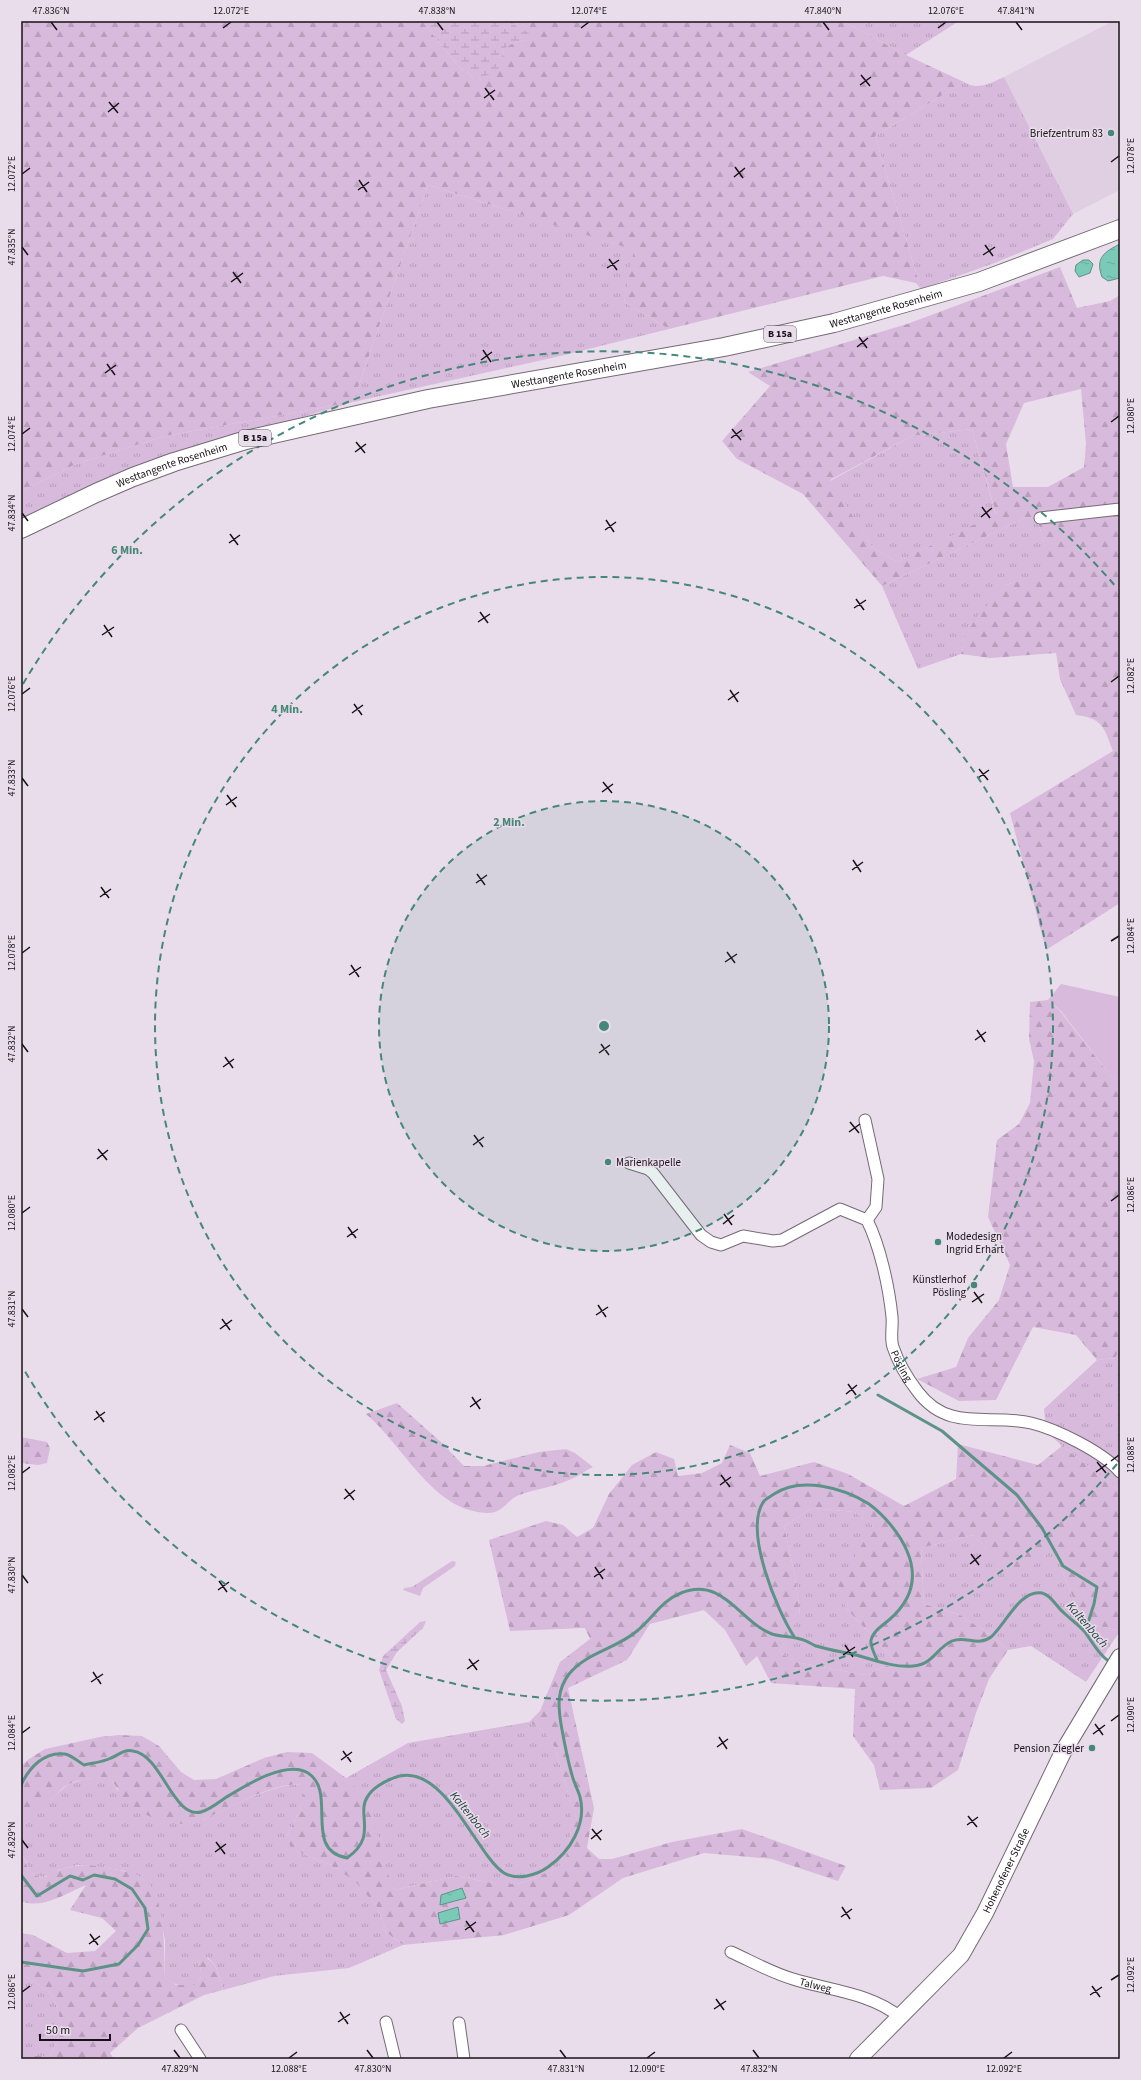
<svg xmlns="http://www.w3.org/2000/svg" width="1141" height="2080" font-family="'Source Sans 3',sans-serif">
<defs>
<pattern id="grass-tufts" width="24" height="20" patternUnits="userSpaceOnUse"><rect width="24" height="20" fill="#d8badc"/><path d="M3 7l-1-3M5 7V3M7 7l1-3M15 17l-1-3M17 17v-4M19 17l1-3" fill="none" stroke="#b99fbc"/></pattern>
<pattern id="forest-firs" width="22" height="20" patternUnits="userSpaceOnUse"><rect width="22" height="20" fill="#d8badc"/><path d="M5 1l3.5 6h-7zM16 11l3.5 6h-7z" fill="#b99fbc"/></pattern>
<pattern id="wetland-marsh" width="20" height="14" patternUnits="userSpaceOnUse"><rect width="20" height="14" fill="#d8badc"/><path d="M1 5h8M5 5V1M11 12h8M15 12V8" fill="none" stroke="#b99fbc"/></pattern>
<pattern id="water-ripples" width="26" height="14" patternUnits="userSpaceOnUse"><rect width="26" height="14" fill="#7bcab7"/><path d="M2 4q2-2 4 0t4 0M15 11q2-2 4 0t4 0" fill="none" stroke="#6aac9d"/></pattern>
</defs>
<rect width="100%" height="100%" fill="#eaddeb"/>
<path fill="#e0cee2" d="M1113,21h7v169l-47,24 -69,-137z"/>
<path fill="url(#grass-tufts)" d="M843,21h116l-53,34z
M1004,77l69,137 -20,25 -61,25 -71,25 -46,-153 89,-54c13,9 27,1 40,-5z
M428,185l207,65 -11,52 45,27 -113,28 -203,45 -163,49 -169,69v-29l55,-27 89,-28 188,-34z
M1120,295v23l-10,-17z
M972,429l24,86 -99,47 -24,-14 -43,-67 82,-45z
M1027,517l10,1 7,25 1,30 -39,12 -42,52 -3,17 -43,15 -36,-83z
M1120,1349v142l-58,-45 -16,-15 -2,-22 53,-49 18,-2z
M812,1508l43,4 18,13 -27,83 50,54 -32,13 -68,-13 -17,-10 21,-38 -5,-38 -11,-50z
M973,1535l43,43 37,-29 30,73 37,9 -34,51 -55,-36 -23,4 -17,-15 -31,-20 -36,-11 -3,-56z
M452,1561l4,1 -1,4 -32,22 -3,8 -17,-6 1,-2 8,-1z
M529,1722l16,10 10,16 16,55v28l-6,32 -29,15 -19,6h-19l-42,-8 -62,14 -48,-112 62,-35z
M101,1777l11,3 5,10 86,30c25,-12 75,-39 101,-35 3,17 -10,36 -17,51l9,15 33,13 26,16 23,28 8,24 17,13 -54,23 -75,8 -51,14c-3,-12 -5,-25 -15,-32l-9,4c2,9 5,17 -4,23 -11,1 -21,1 -30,-7v-38l-9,-44 -31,-25 -25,-4 -22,-2 -20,5 -7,5 -8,2 -7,-1 -6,-5 -9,-20v-28l9,-15 21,-9 16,-14 17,-6z
M21,1973l32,22 10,34 -13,27h-29z"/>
<path fill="url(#forest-firs)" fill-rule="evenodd" d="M21,21h401l37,46 16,12 26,-20 2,-9 8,-6 15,-4 -19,-19h336l63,34 58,27 -89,54 46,153 -5,-6 -33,-7 -214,53 -45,-27 10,-52 -206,-65 -75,217 -188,34 -89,28 -55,27z
M1060,267l17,41 33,-7 10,17v585l-74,47 -36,-137 103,-62c-9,-23 -10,-33 -37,-36l-16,-36 -4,-26 -66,5 -29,-4 3,-17 15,-23 27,-29 38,-12v-30l-7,-25 -10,-1 -145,69 -79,-92 -66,-35 -15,-18 48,-55 -22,-14 159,-48zM1081,389l5,55 -2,23 -36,20h-35l-7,-43 18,-41zM972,429l24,85 -99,48 -24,-14 -43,-68 82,-44z
M1048,1000l12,11 50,64 10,8v266l-5,9 -18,2 -21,-25 -43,-8 -37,73 -37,1 -42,-22 39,-12 12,-29 31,-38 11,-35 -22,-48 9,-77 22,-16 11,-21 4,-42 -5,-22 1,-37z
M397,1403l46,41 21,22h19l56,-14 27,-3 9,4 18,14c-8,4 -16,10 -24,13 -16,7 -33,9 -50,15 -11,4 -16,18 -31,18 -55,-1 -83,-66 -122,-99z
M21,1437l26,5 3,6 -3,15 -9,2 -17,-2z
M958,1444l80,21 24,-19 58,45v140l-37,-9 -30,-73 -37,30 -43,-44 -52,13 3,56 36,11 31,20 17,15 -19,29 -13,34 -18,57 -27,18 -51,2 -6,-25 -21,-29 2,-47 -84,-6 -14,-27 -11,10 -21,-36 -21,-20 -54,14 -23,36 -59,28 26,120 -7,40 12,11h13l60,-17 70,-13 104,37 -8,15 -66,-22 -68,-6 -81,25 -54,37 -65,20 -101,10 -17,-13 -8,-24 -23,-27 -26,-17 -33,-13 -6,-6 -3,-9c7,-15 20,-34 16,-51 -25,-4 -64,18 -86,28 -10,5 -21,11 -32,11 -9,0 -20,-3 -28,-5 -20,-6 -35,-20 -45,-39 -14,-4 -31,-2 -45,5 -6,3 -10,10 -16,14 -17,11 -17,3 -30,24v-57l8,-7 16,-10 55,-12 19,-2 23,1 17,10 22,26 13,8 22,-1 48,-21 23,-6 25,1 34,25 23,23 17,68 8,21 62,-14 42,8h19l19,-6 29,-15 6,-32v-28l-16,-55 -10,-16 -16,-10 11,-11 20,-49 30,-23 -5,-11 -75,3 -21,-91 57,-19 17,4 14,12 16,-9 16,-34 23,-29 24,-13 18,7 4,17 24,-3 20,-10 8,-18 20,8 10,23 54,-14 34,12 56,32 52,-27zM812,1508l43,4 18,14 -35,58 8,24 50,54 -32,13 -68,-13 -17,-10 21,-37 -5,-39 -11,-50z
M21,1851c4,8 7,22 16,25 9,4 14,-3 22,-6 5,-2 12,-3 18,-4 11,-2 24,1 36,3 9,2 24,4 32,10 21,17 19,74 20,99l11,7h19c9,-6 6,-14 4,-23l4,-5c14,3 17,21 20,33l-19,5 -66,33 -28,25 4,6h-93v-3h29l13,-27 -10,-34 -32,-22v-40l12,2 34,18 28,-2 21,-20 -14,-13 -32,-8 16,-25c-20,8 -43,25 -65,16z"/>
<path fill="url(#wetland-marsh)" d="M422,21h85l22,12 -3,7 -15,4 -8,6 -5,22 -23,7 -16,-12z
M426,1621l-3,7 -26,24 -11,18 16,36 3,15 -3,3 -6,-5 -17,-49 4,-14 37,-34z"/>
<path fill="#d8badc" d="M1061,984l59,13v86l-10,-8 -49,-64 -13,-11z"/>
<path fill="url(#water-ripples)" stroke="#5d9387" d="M1120,244v34l-12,3 -6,-4c-7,-19 2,-25 18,-33z
M1083,260h6l4,4 -3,9 -11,4 -4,-6 1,-6z
M462,1888l4,10 -26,7 1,-10z
M458,1907l2,12 -20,5 -2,-11z"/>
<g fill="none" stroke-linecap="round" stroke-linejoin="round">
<path stroke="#5d9387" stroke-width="3" d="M878,1395l64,36 75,64 25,33 21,38 34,21 -3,17 -9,28
M795,1638c-18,-27 -52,-108 -31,-137 3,-3 7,-5 10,-7 27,-18 70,-6 95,10 15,11 31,30 38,47 12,28 4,50 -18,69 -7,6 -16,11 -18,20 -1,6 4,15 6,20
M21,1785c8,-17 23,-34 44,-31 6,1 14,8 19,11 9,-2 19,-3 27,-7 8,-3 12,-9 22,-7 29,4 40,68 68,61 8,-2 17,-9 24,-14 18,-11 61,-39 83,-25 30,19 -6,77 39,85 32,-22 8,-44 21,-62 4,-7 15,-14 23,-17 51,-24 83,74 113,94 13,8 33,2 44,-6 22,-15 39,-43 32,-70 -2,-7 -6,-14 -8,-22 -5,-17 -8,-34 -11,-51 -3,-19 -4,-34 8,-50 18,-22 47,-25 68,-43 16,-13 24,-30 44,-38 42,-17 59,29 91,41 9,3 19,2 28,5 6,1 11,5 16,7 13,4 27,6 40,9 18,5 39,13 57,11 21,-2 23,-18 39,-25 13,-6 26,6 39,-4 14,-12 29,-48 51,-44 9,2 14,13 21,19 7,7 15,12 22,20 8,11 14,23 26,31
M21,1875l16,21 33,-20 13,4 11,-5 21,4 17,10 13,19 3,21 -10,16 -19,19 -36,7 -62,-9"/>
<defs>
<g id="minor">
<path d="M1040,518l80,-9"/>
<path d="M865,1120l13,59 -2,28 -9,13"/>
<path id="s1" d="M629,1163l19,6 5,4 48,62 10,7 10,3 22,-9 30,5 9,-1 58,-31 27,11c13,26 22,67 25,97 1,9 -2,21 1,30 5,15 15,32 25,45 31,41 72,21 113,31 25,6 72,29 89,49"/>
<path id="s2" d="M731,1952c20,9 41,21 62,27 35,11 78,14 107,38"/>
<path d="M386,2022l9,37"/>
<path d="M459,2023l5,36"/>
<path d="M181,2030l19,29"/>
</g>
<g id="secondary">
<path id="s3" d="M858,2059l103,-104 24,-42 78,-161 57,-95"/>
</g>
<g id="trunk">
<path id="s4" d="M21,529l75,-36 37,-16 41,-15 72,-22 182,-41 296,-52 110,-24 145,-41 141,-53"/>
</g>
</defs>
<use href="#minor" stroke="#756976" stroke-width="13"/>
<use href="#secondary" stroke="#756976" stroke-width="18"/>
<use href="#trunk" stroke="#756976" stroke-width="20"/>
<use href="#minor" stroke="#fff" stroke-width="11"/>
<use href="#secondary" stroke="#fff" stroke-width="16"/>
<use href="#trunk" stroke="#fff" stroke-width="18"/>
</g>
<path fill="none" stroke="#171217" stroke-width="1.5" d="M51,22l6,8M437,22l6,8M823,22l6,8M1016,22l6,8M223,28l8,-6M581,28l8,-6M938,28l8,-6M861,75l9,11M860,85l11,-8M485,88l9,12M484,98l11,-8M109,102l9,11M108,112l11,-9M1111,162l8,-6M735,167l8,11M22,174l8,-6M734,177l11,-9M359,180l8,12M358,190l11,-8M985,245l8,11M22,247l6,8M983,255l12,-8M609,259l8,11M607,268l12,-8M233,272l8,11M231,282l12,-9M859,337l8,11M857,347l11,-9M483,350l8,12M481,360l11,-8M107,364l8,11M105,373l11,-8M1111,422l8,-6M732,429l9,11M22,434l8,-6M731,438l11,-8M356,442l9,11M355,452l11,-8M982,507l8,11M22,513l6,8M981,517l11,-9M606,520l8,12M605,530l11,-8M230,534l8,11M229,543l11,-8M856,599l8,11M854,608l12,-8M480,612l8,11M478,622l12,-8M104,625l8,12M102,635l12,-8M1111,682l8,-6M730,690l8,12M22,694l8,-6M728,700l11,-8M354,704l8,11M352,713l11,-8M979,769l9,11M22,778l6,8M978,778l11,-8M603,782l9,11M602,792l11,-8M227,795l9,12M226,805l11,-8M853,860l8,12M852,870l11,-8M477,874l8,11M476,883l11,-8M101,887l8,11M100,897l11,-8M1111,941l8,-5M727,952l8,11M22,953l8,-6M725,962l12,-8M351,965l8,12M349,975l12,-8M977,1030l8,12M975,1040l11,-8M22,1044l6,8M601,1044l8,11M599,1053l11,-8M225,1057l8,11M223,1067l11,-8M850,1122l9,11M849,1132l11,-8M474,1135l9,12M473,1145l11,-8M98,1149l9,11M97,1159l11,-9M1111,1201l8,-6M22,1213l8,-6M724,1214l8,11M723,1224l11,-9M348,1227l8,11M347,1237l11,-8M974,1292l8,11M972,1302l12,-8M598,1305l8,12M22,1309l6,8M596,1315l12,-8M222,1319l8,11M220,1329l12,-9M848,1384l8,11M846,1394l11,-9M472,1397l8,12M470,1407l11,-8M96,1411l8,11M94,1420l11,-8M1111,1461l8,-6M1097,1462l9,11M1096,1472l11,-8M22,1473l8,-6M721,1475l9,12M720,1485l11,-8M345,1489l9,11M344,1499l11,-9M971,1554l8,11M970,1564l11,-9M595,1567l8,12M22,1575l6,8M594,1577l11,-8M219,1581l8,11M218,1590l11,-8M845,1645l8,12M843,1655l12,-8M469,1659l8,11M467,1669l12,-9M93,1672l8,12M91,1682l12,-8M1111,1721l8,-6M1095,1724l8,11M22,1733l8,-6M1093,1734l12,-9M719,1737l8,12M717,1747l11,-8M343,1751l8,11M341,1760l11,-8M968,1816l9,11M967,1825l11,-8M592,1829l9,11M591,1839l11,-9M22,1840l6,8M216,1842l9,12M215,1852l11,-8M842,1907l8,12M841,1917l11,-8M466,1921l8,11M465,1930l11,-8M90,1934l8,11M89,1944l11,-8M1111,1980l8,-5M1092,1986l8,11M22,1992l8,-6M1090,1995l12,-8M716,1999l8,11M714,2009l12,-8M340,2012l8,12M338,2022l12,-8M174,2050l6,8M367,2050l6,8M560,2050l6,8M753,2050l6,8M289,2058l8,-6M647,2058l8,-6M1004,2058l8,-6"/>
<circle cx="604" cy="1026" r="225" fill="#458778" fill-opacity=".12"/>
<g fill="none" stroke="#458778" stroke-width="2" stroke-dasharray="7 5">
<circle cx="604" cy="1026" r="225"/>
<circle cx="604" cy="1026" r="449"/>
<path d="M1117 1464A674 674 0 0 1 23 1368M23 684A674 674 0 0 1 1117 588"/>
</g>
<g fill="#458778" stroke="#eaddeb" stroke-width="1.5">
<circle cx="1111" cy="133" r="4"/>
<circle cx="608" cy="1162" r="4"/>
<circle cx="938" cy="1242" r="4"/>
<circle cx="974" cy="1285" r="4"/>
<circle cx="1092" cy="1748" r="4"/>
</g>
<g text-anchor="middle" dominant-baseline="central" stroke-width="3" stroke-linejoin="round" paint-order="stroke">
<g fill="#eaddeb" stroke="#564f57" stroke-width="1">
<rect x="764" y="326" width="32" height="16" rx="3"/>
<rect x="239" y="430" width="32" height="16" rx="3"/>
</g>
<g font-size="10" font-weight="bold" fill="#171217">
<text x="780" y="334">B 15a</text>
<text x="255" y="438">B 15a</text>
</g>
<g font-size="11" fill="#171217" stroke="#eaddeb" text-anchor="end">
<text x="1103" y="133">Briefzentrum 83</text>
<text x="616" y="1162" text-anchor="start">Marienkapelle</text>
<text x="946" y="1236" text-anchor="start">Modedesign<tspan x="946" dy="13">Ingrid Erhart</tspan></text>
<text x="966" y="1279">Künstlerhof<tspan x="966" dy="13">Pösling</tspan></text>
<text x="1084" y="1748">Pension Ziegler</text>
</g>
<g font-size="11" fill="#171217" stroke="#eaddeb">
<text stroke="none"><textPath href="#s4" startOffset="896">Westtangente Rosenheim</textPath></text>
<text stroke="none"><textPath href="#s4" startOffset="572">Westtangente Rosenheim</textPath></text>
<text stroke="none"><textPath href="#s4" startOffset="164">Westtangente Rosenheim</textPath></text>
<text stroke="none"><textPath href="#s1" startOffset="437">Pösling</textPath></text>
<text stroke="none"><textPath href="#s3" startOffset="242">Hohenofener Straße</textPath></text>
<text stroke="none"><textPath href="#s2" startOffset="91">Talweg</textPath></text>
</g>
<g font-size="12" font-style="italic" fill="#193e36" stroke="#eaddeb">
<text transform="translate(1087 1625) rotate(49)">Kaltenbach</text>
<text transform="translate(470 1815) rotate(51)">Kaltenbach</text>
</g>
</g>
<circle cx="604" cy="1026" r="6" fill="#458778" stroke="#eaddeb" stroke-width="2"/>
<g font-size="12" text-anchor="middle" font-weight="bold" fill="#458778" stroke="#eaddeb" stroke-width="3" stroke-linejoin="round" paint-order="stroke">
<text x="127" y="554">6 Min.</text>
<text x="287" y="713">4 Min.</text>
<text x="509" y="826">2 Min.</text>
</g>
<rect width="1141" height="2080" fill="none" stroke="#eaddeb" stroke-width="44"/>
<path d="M40 2034v6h70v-6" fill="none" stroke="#171217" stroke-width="2"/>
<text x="46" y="2034" font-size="12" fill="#171217" stroke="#eaddeb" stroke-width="3" paint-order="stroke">50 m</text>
<rect x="22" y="22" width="1097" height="2036" fill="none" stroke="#171217" stroke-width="1.5"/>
<g font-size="10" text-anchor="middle" fill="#171217">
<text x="51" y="14">47.836°N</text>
<text x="231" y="14">12.072°E</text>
<text x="437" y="14">47.838°N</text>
<text x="589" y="14">12.074°E</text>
<text x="823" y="14">47.840°N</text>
<text x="946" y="14">12.076°E</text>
<text x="1016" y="14">47.841°N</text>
<text transform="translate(1130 156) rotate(-90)" y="4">12.078°E</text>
<text transform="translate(11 174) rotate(-90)" y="4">12.072°E</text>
<text transform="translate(11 247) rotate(-90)" y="4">47.835°N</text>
<text transform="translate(1130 416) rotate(-90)" y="4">12.080°E</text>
<text transform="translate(11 434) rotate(-90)" y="4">12.074°E</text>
<text transform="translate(11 513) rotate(-90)" y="4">47.834°N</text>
<text transform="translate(1130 676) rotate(-90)" y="4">12.082°E</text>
<text transform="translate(11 694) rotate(-90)" y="4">12.076°E</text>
<text transform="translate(11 778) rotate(-90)" y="4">47.833°N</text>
<text transform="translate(1130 936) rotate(-90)" y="4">12.084°E</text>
<text transform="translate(11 953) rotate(-90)" y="4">12.078°E</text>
<text transform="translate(11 1044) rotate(-90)" y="4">47.832°N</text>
<text transform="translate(1130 1195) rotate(-90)" y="4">12.086°E</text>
<text transform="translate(11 1213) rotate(-90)" y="4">12.080°E</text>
<text transform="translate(11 1309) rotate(-90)" y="4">47.831°N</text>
<text transform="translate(1130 1455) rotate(-90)" y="4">12.088°E</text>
<text transform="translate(11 1473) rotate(-90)" y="4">12.082°E</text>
<text transform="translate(11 1575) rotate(-90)" y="4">47.830°N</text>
<text transform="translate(1130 1715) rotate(-90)" y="4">12.090°E</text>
<text transform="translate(11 1733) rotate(-90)" y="4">12.084°E</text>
<text transform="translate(11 1840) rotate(-90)" y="4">47.829°N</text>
<text transform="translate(1130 1975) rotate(-90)" y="4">12.092°E</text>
<text transform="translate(11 1992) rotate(-90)" y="4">12.086°E</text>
<text x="180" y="2072">47.829°N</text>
<text x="289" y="2072">12.088°E</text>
<text x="373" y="2072">47.830°N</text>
<text x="566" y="2072">47.831°N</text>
<text x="647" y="2072">12.090°E</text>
<text x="759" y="2072">47.832°N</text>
<text x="1004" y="2072">12.092°E</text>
</g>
</svg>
